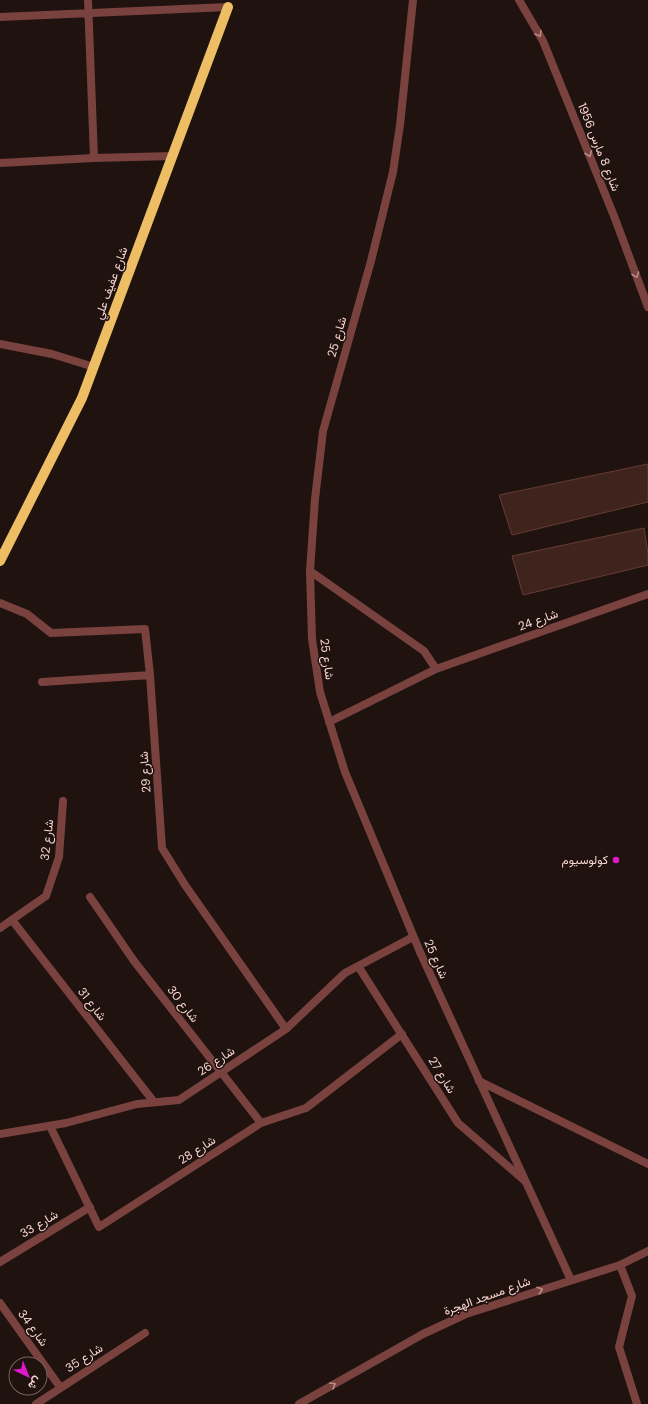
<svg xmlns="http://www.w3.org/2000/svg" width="648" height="1404" font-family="'DM Sans',Vazirmatn,sans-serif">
<rect width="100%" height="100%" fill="#1f120f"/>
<path fill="#3e241d" stroke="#673d32" d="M648,464v38l-136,33 -13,-40z
M644,528l4,26v11l-125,30 -11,-39z"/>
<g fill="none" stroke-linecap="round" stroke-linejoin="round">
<path stroke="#79423f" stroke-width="8" d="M88,0l6,158
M0,17l228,-10
M0,163l94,-5 78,-2
M0,344l52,10 42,13
M310,571l114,80 12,18 -107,53
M0,603l27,11 24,19 94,-4 5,46 12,173 23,37 101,144
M436,669l212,-75
M42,682l108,-7
M90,897l44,64 127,162
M12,920l142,182
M0,928l46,-32 13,-39 4,-56
M358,966l100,157 67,58
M50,1126l49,101 162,-104 45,-15 96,-74
M0,1134l66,-11 71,-19 42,-4 107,-71 59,-56 68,-36
M0,1262l90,-55
M620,1265l12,31 -13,51 18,57
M0,1303l60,84
M36,1404l109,-71"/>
<path stroke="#79423f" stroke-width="8" d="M413,0l-13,125 -7,47 -22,89 -48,170 -8,68 -5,72 2,68 8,53 25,80 75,180 151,328
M519,0l24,41 71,175 34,91
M479,1081l169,83
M299,1404l124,-70 43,-20 154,-49 28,-14"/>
<path stroke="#eebe65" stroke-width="10" d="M0,561l82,-163 146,-391"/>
</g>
<defs><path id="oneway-chevron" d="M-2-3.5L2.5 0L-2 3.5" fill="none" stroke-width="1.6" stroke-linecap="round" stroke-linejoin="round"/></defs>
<g stroke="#ba8c88">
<use href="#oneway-chevron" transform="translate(539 34) rotate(60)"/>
<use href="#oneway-chevron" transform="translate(589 154) rotate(68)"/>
<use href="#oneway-chevron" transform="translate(636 275) rotate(70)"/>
<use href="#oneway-chevron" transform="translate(540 1290) rotate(-18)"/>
<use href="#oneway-chevron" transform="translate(333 1385) rotate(-30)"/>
</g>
<circle fill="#e018c7" stroke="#1f120f" stroke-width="1.5" cx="616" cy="860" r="4"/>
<g text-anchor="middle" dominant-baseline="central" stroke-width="3" stroke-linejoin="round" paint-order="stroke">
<g font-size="12" fill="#fad7d2" stroke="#1f120f">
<text transform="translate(599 147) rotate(68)">شارع 8 مارس 1956</text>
<text transform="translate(111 283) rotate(-70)">شارع عفيف علي</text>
<text transform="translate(337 337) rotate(-74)">شارع 25</text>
<text transform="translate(538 620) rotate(-20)">شارع 24</text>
<text transform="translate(327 659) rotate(82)">شارع 25</text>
<text transform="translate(145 772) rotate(-94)">شارع 29</text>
<text transform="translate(47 840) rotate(-83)">شارع 32</text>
<text transform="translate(436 959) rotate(66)">شارع 25</text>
<text transform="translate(92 1004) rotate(52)">شارع 31</text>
<text transform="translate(183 1004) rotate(52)">شارع 30</text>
<text transform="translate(216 1061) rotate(-34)">شارع 26</text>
<text transform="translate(442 1075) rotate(58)">شارع 27</text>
<text transform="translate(197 1150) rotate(-33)">شارع 28</text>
<text transform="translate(39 1224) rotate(-31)">شارع 33</text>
<text transform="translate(487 1296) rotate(-20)">شارع مسجد الهجرة</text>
<text transform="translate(33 1328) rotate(54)">شارع 34</text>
<text transform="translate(84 1358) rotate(-33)">شارع 35</text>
</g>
<g font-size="12" fill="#fad7d2" stroke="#1f120f" text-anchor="end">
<text x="608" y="860">كولوسيوم</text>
</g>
</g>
<g transform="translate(28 1376) rotate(137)"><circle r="19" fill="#1f120f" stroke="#77615d"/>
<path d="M0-3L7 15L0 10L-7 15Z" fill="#e018c7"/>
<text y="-6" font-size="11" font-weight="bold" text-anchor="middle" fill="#fad7d2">ش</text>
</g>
</svg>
